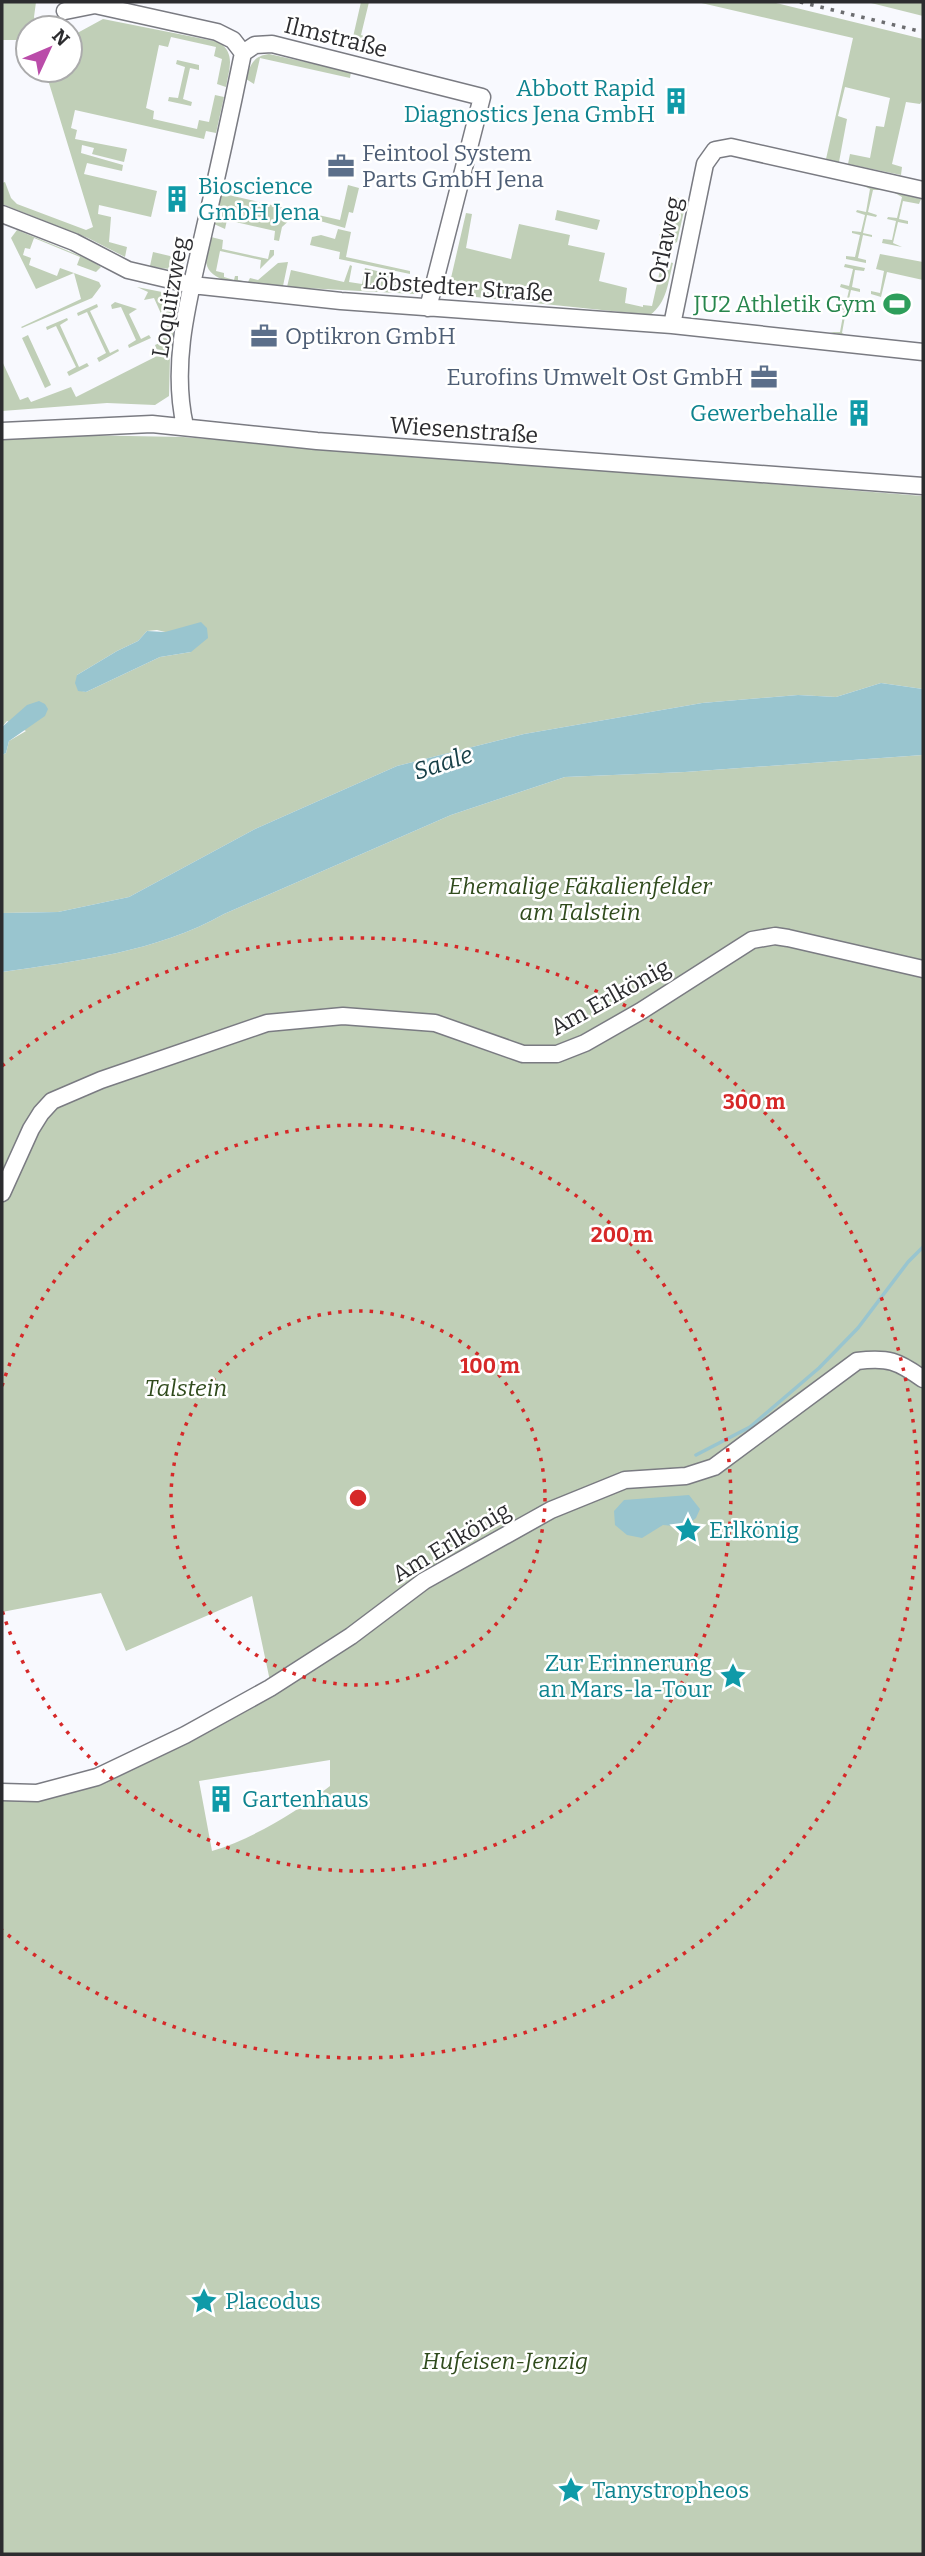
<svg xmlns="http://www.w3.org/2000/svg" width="925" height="2556" font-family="Bitter,serif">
<rect width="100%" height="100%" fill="#f8f9fe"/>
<path fill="#c0cfb7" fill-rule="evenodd" d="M2,2h34l-2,15 4,11h-10v12h-26z
M361,2h8l-8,33 3,1 -2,8 -20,-5 1,-3 10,1z
M697,2h75l151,37v60l-3,5 -14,-2 -14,62 10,3 -1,8 -53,-11 2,-10 20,4 6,-32 8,1 6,-29 -45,-11 -7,29 9,3 -8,43 -13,-3 27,-121z
M867,2h56v14z
M103,19l116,23c17,12 10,27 7,45l-9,-3 5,-25 -8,-3 2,-9 -45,-10 -3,10 -9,-2 -13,63 8,3 -1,8 44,10 2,-9 10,2 6,-27 9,2 -8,36 -10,-2 -2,8 -129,-29 -4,18 6,2 -2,9 52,10 -3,13 -32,-8 2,-6 -12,-3 -1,8 42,12 -1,6 -35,-8 -3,11 73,17 -6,26 -52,-12 -1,9 13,3 -2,25 18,5 -2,10 -37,-19 -86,-34v-21l3,-1 6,16 6,6 69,26 7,-3 -48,-157h25v-33z
M269,54l82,18 -1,6 -90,-20 -6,26 -8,-5c4,-14 7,-23 23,-25z
M177,60l22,5v5l-9,-2 -7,31 9,3 -1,4 -23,-5 1,-4 9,1 7,-31 -9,-3z
M348,185l11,3 -6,25 -4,-1 -4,16 -32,-9 1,-5 26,6z
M862,185l20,5h-9l-5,22 9,3 -1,2 -9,-2 -4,18 9,2v2l-9,-2 -5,23 8,2v3l-20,-4v-3l9,1 5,-22 -8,-2v-2l9,1 4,-17 -9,-3 1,-2 9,2 4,-23z
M893,192l28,7 -2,5 -16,-3 -4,18 9,2v3l-10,-2 -5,21 9,4 -20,-4 1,-4 9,1 4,-19 -9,-2 1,-2 9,1 5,-21z
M220,193l69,16 3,9 -10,9 -3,14 -5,-1 1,-9 -48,-11 -2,9 -11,-5z
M676,197l10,5 -9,40 -4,2 -11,-3 -3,-4v-3l6,1 2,-7h2z
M557,210l43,10 -3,10 -42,-10z
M466,213l6,1 -6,34 45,11 8,-35 51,11 -2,10 37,8 -6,28 28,7 -2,15 18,4v-2l9,1 9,-40 -8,-2 4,-5 16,4c-5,19 -6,40 -23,52l-184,-19 -9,-5 -6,-13z
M338,229l13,3 -5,25 64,14v3l-71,-15 1,-7 -30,-7 2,-8 9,-2 14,4z
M17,230l71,29 13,8 -5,5 -19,-7 3,-8 -46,-19 -4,11 -5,-1 -2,7 8,3 -2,7 28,11 3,-8 39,14 2,4 -9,12 -70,30 -1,-1 60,-28 -7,-26 -38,16 -25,-51z
M211,237l12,3 -1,9 46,10 2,-9h4v5l-14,14 1,-9 -41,-9 -4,20 8,2v4l10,3 1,-4h3v4l10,2 2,-4 8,2 20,-17 10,-1 -5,24c-20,0 -78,2 -77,-27 0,-7 3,-15 5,-22z
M153,252l34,8c-11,12 -22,9 -37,6z
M880,254l43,8v18l-36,-8 -6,25 -10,-3v-3l9,2 4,-22 -8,-2z
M845,264l20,4 -1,3 -9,-1 -3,17 8,2v3l-9,-2 -4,18 9,2 -1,2 -9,-1 -4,22 8,4 -20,-5h10l4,-22 -9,-2 1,-3 9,2 4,-17 -9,-3 1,-3 8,2 4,-17 -9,-2z
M350,265l2,1 -3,16 13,2 3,-16 32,8 -2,9 7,2 2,-10 27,5 -8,8 -8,4 -128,-7 4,-17 53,12z
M137,287l25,5 14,22 -6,42 -1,40 -14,9 -48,-2 -105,8v-50l18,39 8,-3 3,5 40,-15 5,10 83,-42 -4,-10 9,-4 -4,-10 7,-4 -13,-29 -10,2 4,-8z
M115,302l22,7 -8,5 12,25 8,-4 2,3 -22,10 -1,-3 8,-5 -15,-33 -9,2 -1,-4z
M97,304l1,3 -8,4 20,42 8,-4 1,2 -20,11 -2,-4 9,-5 -19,-41 -9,4 -1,-3z
M67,318l1,2 -8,5 19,42 8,-4 2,3 -20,10 -2,-4 9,-5 -20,-41 -9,4 -1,-3z
M28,335l23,50 -6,3 -23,-50z
M74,435l109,2 740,59v193l-42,-6 -45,14 -38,-2 -96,8 -178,31 -127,32 -142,63 -126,68 -71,15 -56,1v-158l4,-2 3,-12 17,-10 -19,-10 -5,6v-287zM157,630l8,2 26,20 -31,5 -74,35 -8,-2 -1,-15 40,-24 21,-10 9,-10z
M923,755v1799h-921v-755l81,-13 187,-105 -18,-85 -126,55 -25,-58 -99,19v-640c75,-11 155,-20 222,-58l227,-99 114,-38 120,-5zM330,1760v26c-35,27 -76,52 -118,65l-13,-70z"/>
<path fill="#99c5cf" d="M201,622l6,6 1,10 -17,14 -31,5 -74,35 -8,-1 -3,-8 2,-8 40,-24 21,-10 9,-10 18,1z
M881,683l42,6v66l-238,17 -120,5 -114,38 -227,99c-67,38 -147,47 -222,58v-59l56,-1 71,-15 126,-68 142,-63 127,-32 178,-31 96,-8 38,2z
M39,701l6,3 3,5 -3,7 -36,25 -3,12 -4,2v-28l25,-22z
M689,1495l11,14 -4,9 -11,9 -22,-2 -21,13 -15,-3 -12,-10 -1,-14 10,-11z"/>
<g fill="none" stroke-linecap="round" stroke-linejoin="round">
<path stroke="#99c5cf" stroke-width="3.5" d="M696,1455l54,-28 69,-59 39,-40 50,-66 15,-15"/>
<defs>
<path id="minor" d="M65,11l30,-6 122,27 16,8 10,13
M243,53l12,-8 17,-1 210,53 -54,211
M2,214l72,28 54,28 64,15 149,16 331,24 251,27
M672,325l33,-161 10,-14 16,-3 192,43
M185,426c-15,-65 5,-132 19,-195 14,-59 27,-119 39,-178
M2,431l150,-7 165,17 606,45
M2,1193l29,-64 10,-16 11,-12 49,-21 166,-57 76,-7 92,7 88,31h34l28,-11 56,-32 111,-71 23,-4 13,2 135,31
M2,1792l35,1 60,-16 88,-42 85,-47 81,-52 73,-55 127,-71 74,-30 61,-4 28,-9 143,-106c31,-4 41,0 66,18"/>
</defs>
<use href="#minor" stroke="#7a7b82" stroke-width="19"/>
<use href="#minor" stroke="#fff" stroke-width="16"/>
<path stroke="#6c6d70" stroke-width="3.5" stroke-dasharray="3.5 7" stroke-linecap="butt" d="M800,2l123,30"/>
</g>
<g fill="none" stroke="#d62828" stroke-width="3.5" stroke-dasharray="3.5 7">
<circle cx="358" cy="1498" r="187"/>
<path d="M2 1386A373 373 0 1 1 2 1610"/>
<path d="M2 1066A560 560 0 1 1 2 1930"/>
</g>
<defs>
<symbol id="building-bare" viewBox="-9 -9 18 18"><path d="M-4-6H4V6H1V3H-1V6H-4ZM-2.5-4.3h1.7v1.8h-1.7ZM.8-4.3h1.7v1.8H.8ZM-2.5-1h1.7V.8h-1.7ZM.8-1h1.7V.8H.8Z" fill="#0f9aa8" stroke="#fff" stroke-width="2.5" paint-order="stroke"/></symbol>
<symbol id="office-bare" viewBox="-9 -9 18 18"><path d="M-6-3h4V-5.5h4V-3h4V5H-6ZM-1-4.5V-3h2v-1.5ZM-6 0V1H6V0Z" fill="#5c6f8a" stroke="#fff" stroke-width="2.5" paint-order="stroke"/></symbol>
<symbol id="stadium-bare" viewBox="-9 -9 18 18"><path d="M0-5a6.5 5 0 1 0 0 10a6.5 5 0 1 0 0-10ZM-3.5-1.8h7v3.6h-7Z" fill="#2e9e5b" stroke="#fff" stroke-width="2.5" paint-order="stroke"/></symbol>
<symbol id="sight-bare" viewBox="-9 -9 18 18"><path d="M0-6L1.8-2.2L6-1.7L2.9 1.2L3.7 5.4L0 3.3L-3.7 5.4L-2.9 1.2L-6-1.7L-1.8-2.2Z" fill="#0f9aa8" stroke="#fff" stroke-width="2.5" paint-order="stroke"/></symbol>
</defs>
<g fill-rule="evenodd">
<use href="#building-bare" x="657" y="82" width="38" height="38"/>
<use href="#office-bare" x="322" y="147" width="38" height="38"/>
<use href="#building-bare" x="158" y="180" width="38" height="38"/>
<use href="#stadium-bare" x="878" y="285" width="38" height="38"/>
<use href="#office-bare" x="245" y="317" width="38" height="38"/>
<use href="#office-bare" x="745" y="358" width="38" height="38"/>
<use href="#building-bare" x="840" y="394" width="38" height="38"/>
<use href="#sight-bare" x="669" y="1511" width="38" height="38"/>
<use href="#sight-bare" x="714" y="1657" width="38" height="38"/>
<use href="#building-bare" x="202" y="1780" width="38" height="38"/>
<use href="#sight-bare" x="185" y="2282" width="38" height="38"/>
<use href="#sight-bare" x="552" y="2471" width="38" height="38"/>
</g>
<g text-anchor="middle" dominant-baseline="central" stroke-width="5" stroke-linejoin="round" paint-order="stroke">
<g font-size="23" fill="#2c2c2f" stroke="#fff">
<text transform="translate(336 37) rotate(14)">Ilmstraße</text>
<text transform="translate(665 240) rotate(-78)">Orlaweg</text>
<text transform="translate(458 287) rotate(4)">Löbstedter Straße</text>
<text transform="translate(170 297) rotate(-80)">Loquitzweg</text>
<text transform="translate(464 430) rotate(4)">Wiesenstraße</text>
<text transform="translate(610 997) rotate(-29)">Am Erlkönig</text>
<text transform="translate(451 1542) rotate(-31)">Am Erlkönig</text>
</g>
<g font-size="23" fill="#0d838f" stroke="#fff" text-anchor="start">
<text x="655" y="88" text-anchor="end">Abbott Rapid<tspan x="655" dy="26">Diagnostics Jena GmbH</tspan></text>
<text x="198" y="186">Bioscience<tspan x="198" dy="26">GmbH Jena</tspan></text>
<text x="838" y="413" text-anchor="end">Gewerbehalle</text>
<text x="709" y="1530">Erlkönig</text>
<text x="712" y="1663" text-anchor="end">Zur Erinnerung<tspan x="712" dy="26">an Mars-la-Tour</tspan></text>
<text x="242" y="1799">Gartenhaus</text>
<text x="225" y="2301">Placodus</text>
<text x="592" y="2490">Tanystropheos</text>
</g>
<g font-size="23" fill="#4e5e75" stroke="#fff" text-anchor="start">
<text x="362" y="153">Feintool System<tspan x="362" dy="26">Parts GmbH Jena</tspan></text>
<text x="285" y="336">Optikron GmbH</text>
<text x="743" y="377" text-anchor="end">Eurofins Umwelt Ost GmbH</text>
</g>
<g font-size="23" fill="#27864d" stroke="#fff" text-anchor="end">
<text x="876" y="304">JU2 Athletik Gym</text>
</g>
<g font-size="23" font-style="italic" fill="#304b1d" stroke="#fff">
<text x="580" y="886">Ehemalige Fäkalienfelder<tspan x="580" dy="26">am Talstein</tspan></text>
<text x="186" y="1388">Talstein</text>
<text x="505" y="2361">Hufeisen-Jenzig</text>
</g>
<g font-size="24" font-style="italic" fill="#173f47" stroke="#fff">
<text transform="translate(443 763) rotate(-18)">Saale</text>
</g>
</g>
<circle cx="358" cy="1498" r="10" fill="#d62828" stroke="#fff" stroke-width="3.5"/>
<g font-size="21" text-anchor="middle" font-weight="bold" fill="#d62828" stroke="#fff" stroke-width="5" stroke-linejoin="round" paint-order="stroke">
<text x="754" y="1109">300 m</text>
<text x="622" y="1242">200 m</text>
<text x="490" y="1373">100 m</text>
</g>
<rect width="925" height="2556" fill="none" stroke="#2c2c2f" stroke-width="7"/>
<g transform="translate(49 49) rotate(46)"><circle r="33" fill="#ffffff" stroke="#ababac" stroke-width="2"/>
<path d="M0-5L12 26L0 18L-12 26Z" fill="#ba4ca9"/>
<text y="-10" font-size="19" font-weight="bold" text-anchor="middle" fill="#2c2c2f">N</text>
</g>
</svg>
